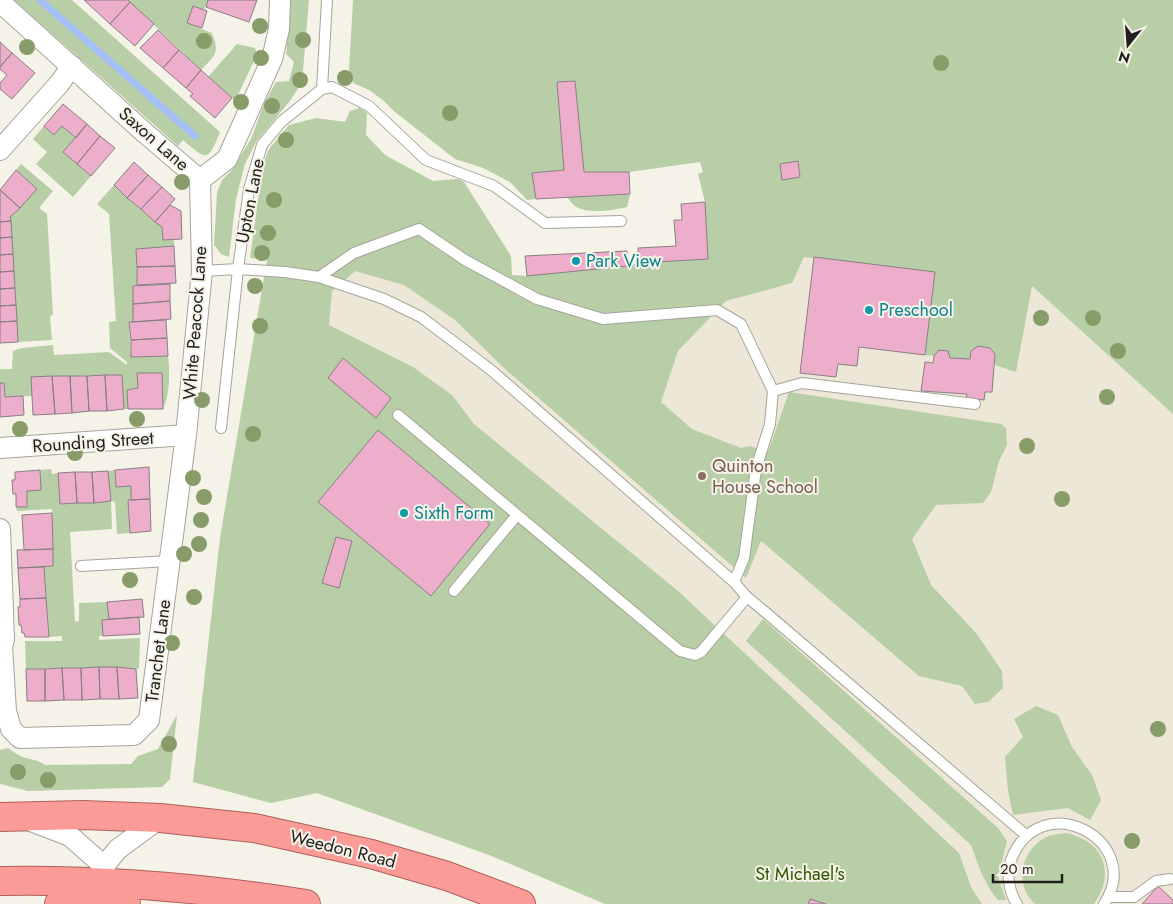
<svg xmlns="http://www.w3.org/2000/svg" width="1173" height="904" font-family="Jost,sans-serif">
<rect width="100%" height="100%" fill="#f5f2e8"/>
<path fill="#ece7d6" d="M360,108l7,5 -1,22 19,20 48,26 25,-2 6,3 47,74 1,19 15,1 100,-10 12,-3 69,-4 115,-12 208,38 142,129v490h-568l-116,-49 -172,-62 -46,10 -78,-21 27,-244 45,-268 51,-152 29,4 5,-11z"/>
<path fill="#b7cea7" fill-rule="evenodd" d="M14,0h58l148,132c-12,30 -13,29 -37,8l-5,6z
M128,0h80l-4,10 -11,-4 -6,17 25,10c8,21 3,22 -11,37z
M291,0h18l-7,83 -13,19 -33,40 -11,22 -9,35 -7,58 -8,-3 -7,-9 3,-52 5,-13 10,-10 19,-31 13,-35 12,-22 13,-1 5,-19 -8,-8z
M353,0h820v414l-141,-128 -16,86 -21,-7v-11l-5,-6 -12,-1 -7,4 -1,8 -20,-1 -3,-7 -13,5 -9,-1 10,-83 -131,-15 -12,26 -66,18 -48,50 -17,51 31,27 49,19 9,-2 18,6 21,-60 212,32 5,4 1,17 -8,16 -8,31 -8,11 -47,2 -24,34 19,46 45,48 26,38 1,17 -15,14 -13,2 -13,-18 -43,-10 -158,-135 -15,37 -241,-209 -50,-49 -51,-35 -49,-14 -23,20 -3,34 84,42 39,28 22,29 204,167 281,262 12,34 11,17h-377l-116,-49 -172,-62 -46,10 -78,-21 27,-244 47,-278 -17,-2 13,-94 6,-15 20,-24 27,-7 29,4 5,-11 10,-3 7,5 -1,22 19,20 48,26 25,-2 6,3 47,74 1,19 15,1 100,-10 12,-3 69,-4 -3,-57 -7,-28 5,-2 -3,-10 -71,10h-45l-9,-90h-18l7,88 -32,3 4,26 -9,1 -17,-18 -27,-14 -28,-9 -60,-47 -11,-11 -15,-11 -16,-7 -4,-13zM798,161l2,16 -18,3z
M237,44l18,4 2,7 -22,46 -27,-24z
M44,126l10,9 8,-9 14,12 15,38 -18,21 -37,-33 11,-12 -14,-13z
M21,164l32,27 -14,17 8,6 6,100 -3,3 2,23 -34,2 -8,-125 27,-28 -21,-19z
M114,185l48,42 1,13 11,-1v7l-38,3 1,36 -4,1v36h-4l2,35 37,-1c2,17 2,38 -5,53l-2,-36h-24l1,15 -11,2 1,19h-4l-2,-34 -90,2v19l-27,1 -1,-14h-4v-14h12l1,-18 9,-3 31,-3 1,10 55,-3 18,13v-3l-17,-14 -1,-26 7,-1 -7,-107 -12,-10z
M630,194l-3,13c-14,3 -38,8 -52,-1 -3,-2 -5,-6 -8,-9z
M51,469l1,5 6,-1 3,31 49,-3 -2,-30 7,-1 1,17 15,-1v14h-3l2,33 -13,1 -2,-32 -4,-1 1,28 -42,3 5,90 4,-1v-18l28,-1 2,17 -7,1 1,16h-4v4l41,-2 -1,31 -22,-2 -91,2 -1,-28h37v-5l-13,1 -5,-70 9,-1 -1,-57 -35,2 -1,-4 11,-1v-15l14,-1 -1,-20z
M763,619l235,209 9,13 -9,36 8,23h-8c-14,-16 -20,-36 -27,-55l-225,-204z
M1036,706l22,9 14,32 20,28 9,25 -11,20 -22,-12 -55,7 -5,-24 -3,-34 18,-20 -9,-18z
M177,715l-7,64 -8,8 -134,4 -28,-7v-34l8,-2c6,4 11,8 18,10 8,2 12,2 19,7l86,-1 7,-8 20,-7z
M1066,833c38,8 50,40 28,71h-59c-19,-17 -16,-48 5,-63 7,-6 17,-7 26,-8z"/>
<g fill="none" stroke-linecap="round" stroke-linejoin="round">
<path stroke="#a4c0f6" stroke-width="7" d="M40,0l155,136"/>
</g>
<path fill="#edaecc" stroke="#897f83" d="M84,0h44l2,2 -20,22z
M208,0h49l-8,22 -43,-15z
M130,2l24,22 -19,22 -25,-22z
M193,6l14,5 -5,17 -15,-5z
M158,30l21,20 -16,18 -23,-20z
M0,42l12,11 -12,14z
M179,50l22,20 -15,18 -23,-20z
M12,53l23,20 -23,26 -12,-10v-6l7,-8 -7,-6v-2z
M201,70l31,28 -17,20 -25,-22 3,-2 -7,-6z
M575,81l9,91h45l1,22 -94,5 -4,-26 32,-3 -7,-88z
M63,104l24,20 -11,14 -14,-12 -8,9 -10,-9z
M87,124l13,12 -23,28 -14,-12z
M100,136l15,12 -24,28 -14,-12z
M798,161l2,16 -18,3 -2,-16z
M134,162l14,13 -21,23 -13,-13z
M16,170l21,19 -17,19 -20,-18z
M148,175l14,12 -21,22 -14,-11z
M162,187l13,12 -20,23 -14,-13z
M0,190l20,18 -10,9 1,4 -11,1z
M705,202l3,57 -69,4 -1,-15 38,-2 -2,-26h8l-1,-16z
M170,205l11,6 1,28 -19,1 -1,-13 -7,-5z
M11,221l1,16 -12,1v-16z
M12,237l1,17 -13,1v-17z
M174,246l1,20 -38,1 -1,-18z
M627,251v15l-100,10 -2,-20z
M13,254l1,17 -14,1v-17z
M814,257l121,15 -10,83 -66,-8 -2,19 -19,-2 -2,13 -36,-4z
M175,266l1,17 -39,2v-18z
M14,271l1,17 -15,1v-17z
M170,284v17l-37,3v-18z
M15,288l1,17 -16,1v-17z
M170,301l1,18 -38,3v-18z
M16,305l1,16 -17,1v-16z
M166,320l1,18 -36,2 -2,-18z
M17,321l1,21 -18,1v-21z
M167,338l1,18 -37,1v-17z
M978,346l12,2 5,6 -3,38h-7l-1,8 -18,-2 1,-4 -46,-3 4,-29 8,1 1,-7 5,-6 9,1 2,7 20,1 1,-8z
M343,358l48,40 -15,20 -48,-40z
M137,373h25l1,36h-35l-1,-19 11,-2z
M105,375h17l2,34 -17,2z
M105,375l2,36h-18l-2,-35z
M52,376h18l2,37 -17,1z
M52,376l3,38 -22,1 -2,-38z
M70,376h17l2,35 -17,2z
M0,383h4l1,14 18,-1 1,19 -24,2z
M378,430l112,94 -59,72 -113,-94z
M149,467l1,32 -19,1v-14l-15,1 -1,-17z
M40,470l1,20 -14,1v16h-11v-13h-3l-1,-14h3v-8z
M108,471l3,30 -17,2 -2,-31z
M75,472l2,31 -17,1 -2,-31z
M75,472h17l2,31h-17z
M150,499l1,32 -21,2 -2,-33z
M52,513l1,36 -29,1 -2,-35z
M336,537l16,4 -13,47 -17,-5z
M53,549v17l-35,2 -1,-18z
M44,567l2,31 -26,1 -2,-31z
M46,598l3,39h-24l-1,-4h-2l-1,-8h-2l-1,-18h2v-8z
M142,599l2,18 -35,2 -2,-17z
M139,617l1,17 -37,2 -1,-16z
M99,667h18l2,32h-19z
M99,667l1,32 -18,1 -1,-32z
M117,667l19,2 2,29 -19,1z
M62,668h19l1,32h-18z
M62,668l2,32 -19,1v-32z
M26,669h19v32h-18z
M1158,886l15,14v4h-31z
M810,899l16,5h-18z"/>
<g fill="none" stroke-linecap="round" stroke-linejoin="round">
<defs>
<path id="service" d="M322,89l5,-89
M202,271l36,-2 47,3 34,5 65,22 37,18 70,53 243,212 13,15 17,14 263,225
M319,277l35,-24 65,-24 46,31 72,39 66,20 114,-9 24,14 32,67 -3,33 -14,45 -12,89 -10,24
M773,391l29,-8 173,21
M398,415l282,236 15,4 6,-3 46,-55
M221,428l17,-159 11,-80 13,-44 19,-23 41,-33 10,-2 37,19 57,54 68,26 51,37 76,-2
M81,566l88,-5
M454,591l63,-76
M1109,897h25l22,-16 14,-2
M1017,904c-8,-12 -11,-30 -6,-44 29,-76 135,-19 93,44"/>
<path id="minor" d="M0,2l145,131 55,47
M0,150l59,-66 13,-18
M200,180l27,-21 45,-100 7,-30 1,-29
M0,448l186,-13
M0,529l4,111 -2,6 4,65 5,18 9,9 114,-3 15,-15 37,-285 16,-164 -2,-91
M28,820l42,16 34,30 7,28
M101,877l3,-11 14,-17 42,-31"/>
<path id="trunk" d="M0,817l83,-2 77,3 94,10 117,26 76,22 74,28
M0,881c103,-2 205,7 306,23
M59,904h67"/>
</defs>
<use href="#service" stroke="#a6a49a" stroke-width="12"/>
<use href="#minor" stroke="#a6a49a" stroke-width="22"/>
<use href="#trunk" stroke="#ae5f5c" stroke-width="30"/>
<use href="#service" stroke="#fff" stroke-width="10"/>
<use href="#minor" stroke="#fff" stroke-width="20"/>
<use href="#trunk" stroke="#fb9b98" stroke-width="28"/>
</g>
<g fill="#889c69">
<circle cx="260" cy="26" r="8"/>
<circle cx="303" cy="40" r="8"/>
<circle cx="204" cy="41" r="8"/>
<circle cx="27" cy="47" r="8"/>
<circle cx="261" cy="58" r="8"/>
<circle cx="941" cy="63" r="8"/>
<circle cx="345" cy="78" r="8"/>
<circle cx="300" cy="80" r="8"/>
<circle cx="241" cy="102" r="8"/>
<circle cx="272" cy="106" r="8"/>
<circle cx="450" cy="113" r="8"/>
<circle cx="286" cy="140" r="8"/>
<circle cx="182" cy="182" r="8"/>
<circle cx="274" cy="200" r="8"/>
<circle cx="268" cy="233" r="8"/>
<circle cx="262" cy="253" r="8"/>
<circle cx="255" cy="286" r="8"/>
<circle cx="1041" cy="318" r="8"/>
<circle cx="1093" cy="318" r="8"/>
<circle cx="260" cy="326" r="8"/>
<circle cx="1118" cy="351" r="8"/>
<circle cx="1107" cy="397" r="8"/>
<circle cx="202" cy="400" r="8"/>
<circle cx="137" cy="419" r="8"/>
<circle cx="20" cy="429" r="8"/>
<circle cx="253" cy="434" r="8"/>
<circle cx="1027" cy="446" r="8"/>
<circle cx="75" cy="453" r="8"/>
<circle cx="193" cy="478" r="8"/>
<circle cx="204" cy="497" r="8"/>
<circle cx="1062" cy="499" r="8"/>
<circle cx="201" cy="520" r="8"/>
<circle cx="199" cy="544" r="8"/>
<circle cx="184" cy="554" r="8"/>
<circle cx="130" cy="580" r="8"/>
<circle cx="194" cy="597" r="8"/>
<circle cx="172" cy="643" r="8"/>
<circle cx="1158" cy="729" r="8"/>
<circle cx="169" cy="744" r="8"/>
<circle cx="18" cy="772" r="8"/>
<circle cx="48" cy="780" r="8"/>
<circle cx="1132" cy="841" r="8"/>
</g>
<g fill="#0f9aa8" stroke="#f5f2e8" stroke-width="2">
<circle cx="576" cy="261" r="5"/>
<circle cx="869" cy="310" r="5"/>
<circle cx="404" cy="513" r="5"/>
</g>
<circle fill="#8d6e63" stroke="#f5f2e8" stroke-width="2" cx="702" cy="476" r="5"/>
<g text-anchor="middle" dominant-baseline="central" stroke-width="4" stroke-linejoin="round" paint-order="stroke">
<g font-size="18" fill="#201f1c" stroke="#f5f2e8">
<text transform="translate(154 139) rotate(41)">Saxon Lane</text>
<text transform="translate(250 201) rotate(-79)">Upton Lane</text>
<text transform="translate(195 323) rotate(-86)">White Peacock Lane</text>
<text transform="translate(93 442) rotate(-4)">Rounding Street</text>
<text transform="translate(158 651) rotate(-83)">Tranchet Lane</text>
<text transform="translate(343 849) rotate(14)">Weedon Road</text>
</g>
<g font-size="18" fill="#0d838f" stroke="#f5f2e8" text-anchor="start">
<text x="586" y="261">Park View</text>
<text x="879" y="310">Preschool</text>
<text x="414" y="513">Sixth Form</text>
</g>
<g font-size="18" fill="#785e54" stroke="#f5f2e8" text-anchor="start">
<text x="712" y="466">Quinton<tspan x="712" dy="21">House School</tspan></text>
</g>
<g font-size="18" fill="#2f5501" stroke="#f5f2e8">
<text x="800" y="874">St Michael's</text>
</g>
</g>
<g transform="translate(1128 45) rotate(197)" stroke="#f5f2e8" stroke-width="4" paint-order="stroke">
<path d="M0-4L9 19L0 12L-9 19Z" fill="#201f1c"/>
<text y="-8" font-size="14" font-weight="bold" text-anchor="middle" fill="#201f1c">N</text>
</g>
<path d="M993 874v8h69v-8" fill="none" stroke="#201f1c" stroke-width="2.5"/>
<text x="1000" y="874" font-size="15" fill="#201f1c" stroke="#f5f2e8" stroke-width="4" paint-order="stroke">20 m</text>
</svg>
